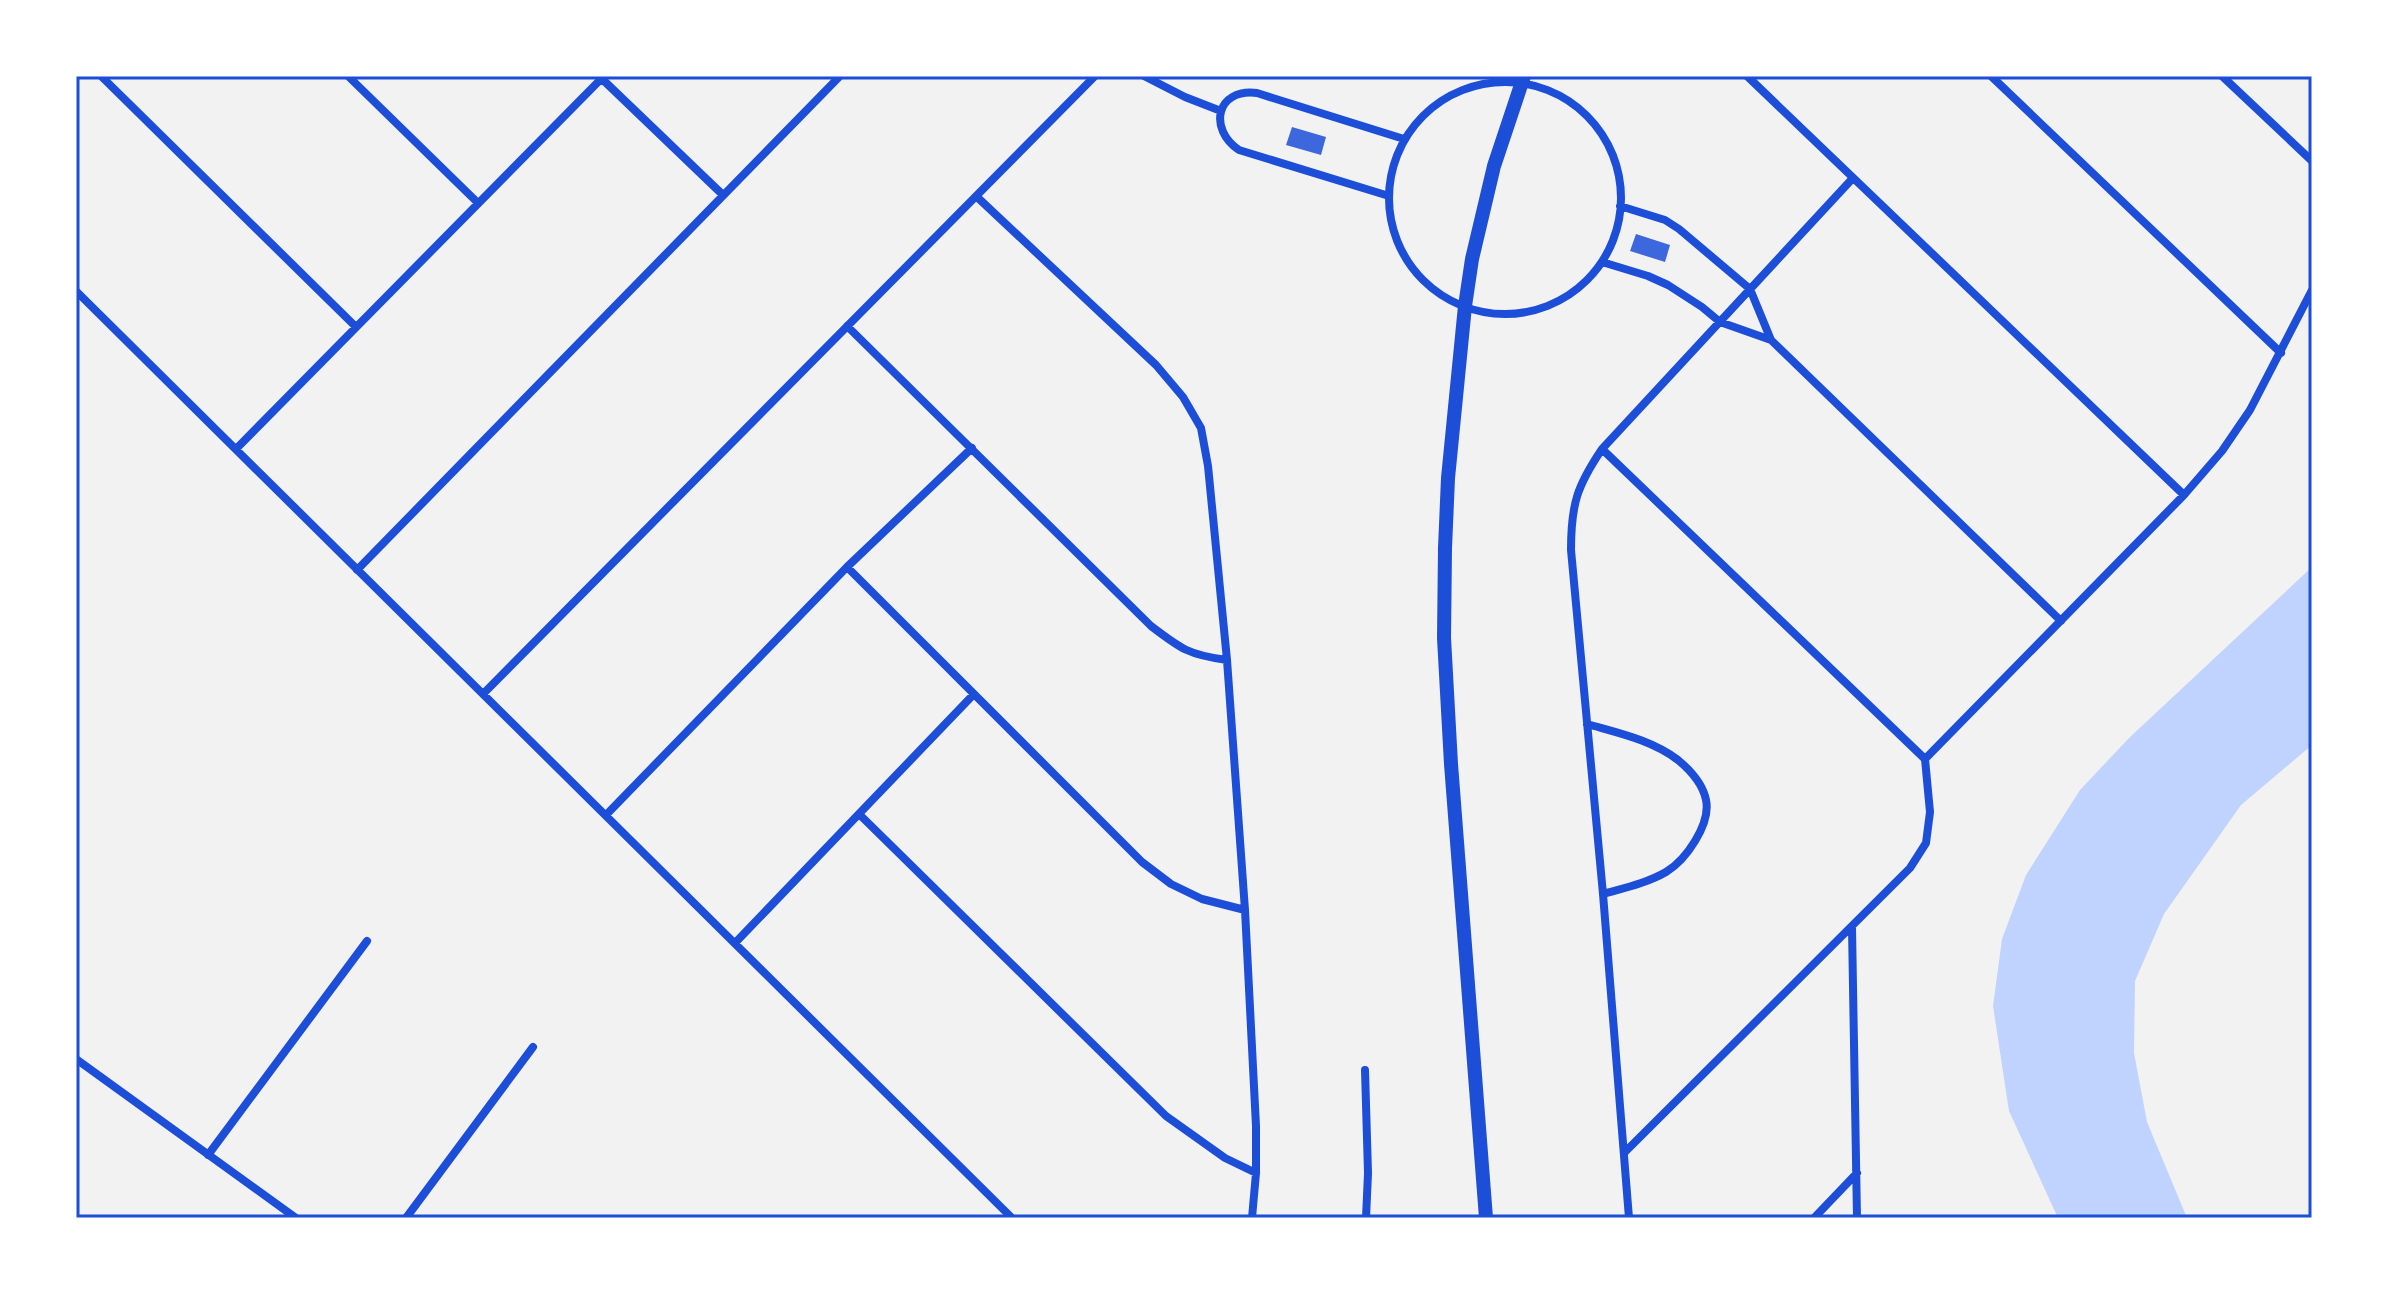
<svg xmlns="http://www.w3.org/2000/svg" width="2388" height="1294" font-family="'Titillium Web',sans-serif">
<rect width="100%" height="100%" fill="#f2f2f2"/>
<path fill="#bfd3fe" d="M2312,567v178l-71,60 -77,109 -29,67 -1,72 13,69 40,96h-129l-49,-107 -16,-105 9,-67 24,-64 54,-85 49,-52z"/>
<path fill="#3d67dc" d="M1292,127l34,10 -5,18 -35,-10z
M1636,234l34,11 -5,17 -35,-11z"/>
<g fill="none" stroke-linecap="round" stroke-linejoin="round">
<path stroke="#1d4ed8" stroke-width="8" d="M101,76l255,251
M348,76l130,127
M1144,76l41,21 36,14
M1747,76l437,419
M1991,76l290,277
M2222,76l90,85
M600,77l123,118
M1389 198a116 116 0 1 1 232 0a116 116 0 1 1-232 0Z
M976,196l180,169 27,32 18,31 7,38 19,194 18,250 11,216v47l-4,45
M1389,196l-150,-46c-31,-21 -23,-62 18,-57l147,46
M1620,206l45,14 14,9 71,60 21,51 290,281
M1602,262l46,14 20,9 34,22 18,15 51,18
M76,291l936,927
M847,326l304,300c30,23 38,29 76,34
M236,449l366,-371
M1602,449l323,310 5,53 -4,31 -16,25 -285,284
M847,567l295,295 29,22 31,15 43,11
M357,570l483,-494
M483,694l612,-618
M1587,724c31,9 65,16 91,36 12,10 25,25 28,40 5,24 -20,60 -40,72 -19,11 -42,16 -63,22
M1925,759l259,-264 38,-44 28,-41 62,-120
M859,814l307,302 59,42 31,15
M606,815l241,-248 125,-119
M1852,928l5,290
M735,943l239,-249
M76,1059l220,159
M1365,1070l3,103 -2,45
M208,1155l159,-214
M406,1218l127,-171
M1629,1218l-26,-324 -32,-344c0,-46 6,-64 31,-101l251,-271
M1814,1218l43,-45"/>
<path stroke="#1d4ed8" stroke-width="14" d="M1486,1218l-35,-454 -7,-126 1,-90 3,-70 17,-172 7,-47 22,-93 30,-90"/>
</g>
<rect width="2388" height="1294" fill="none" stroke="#ffffff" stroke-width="156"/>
<rect x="78" y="78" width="2232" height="1138" fill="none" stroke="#1d4ed8" stroke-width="3"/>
</svg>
